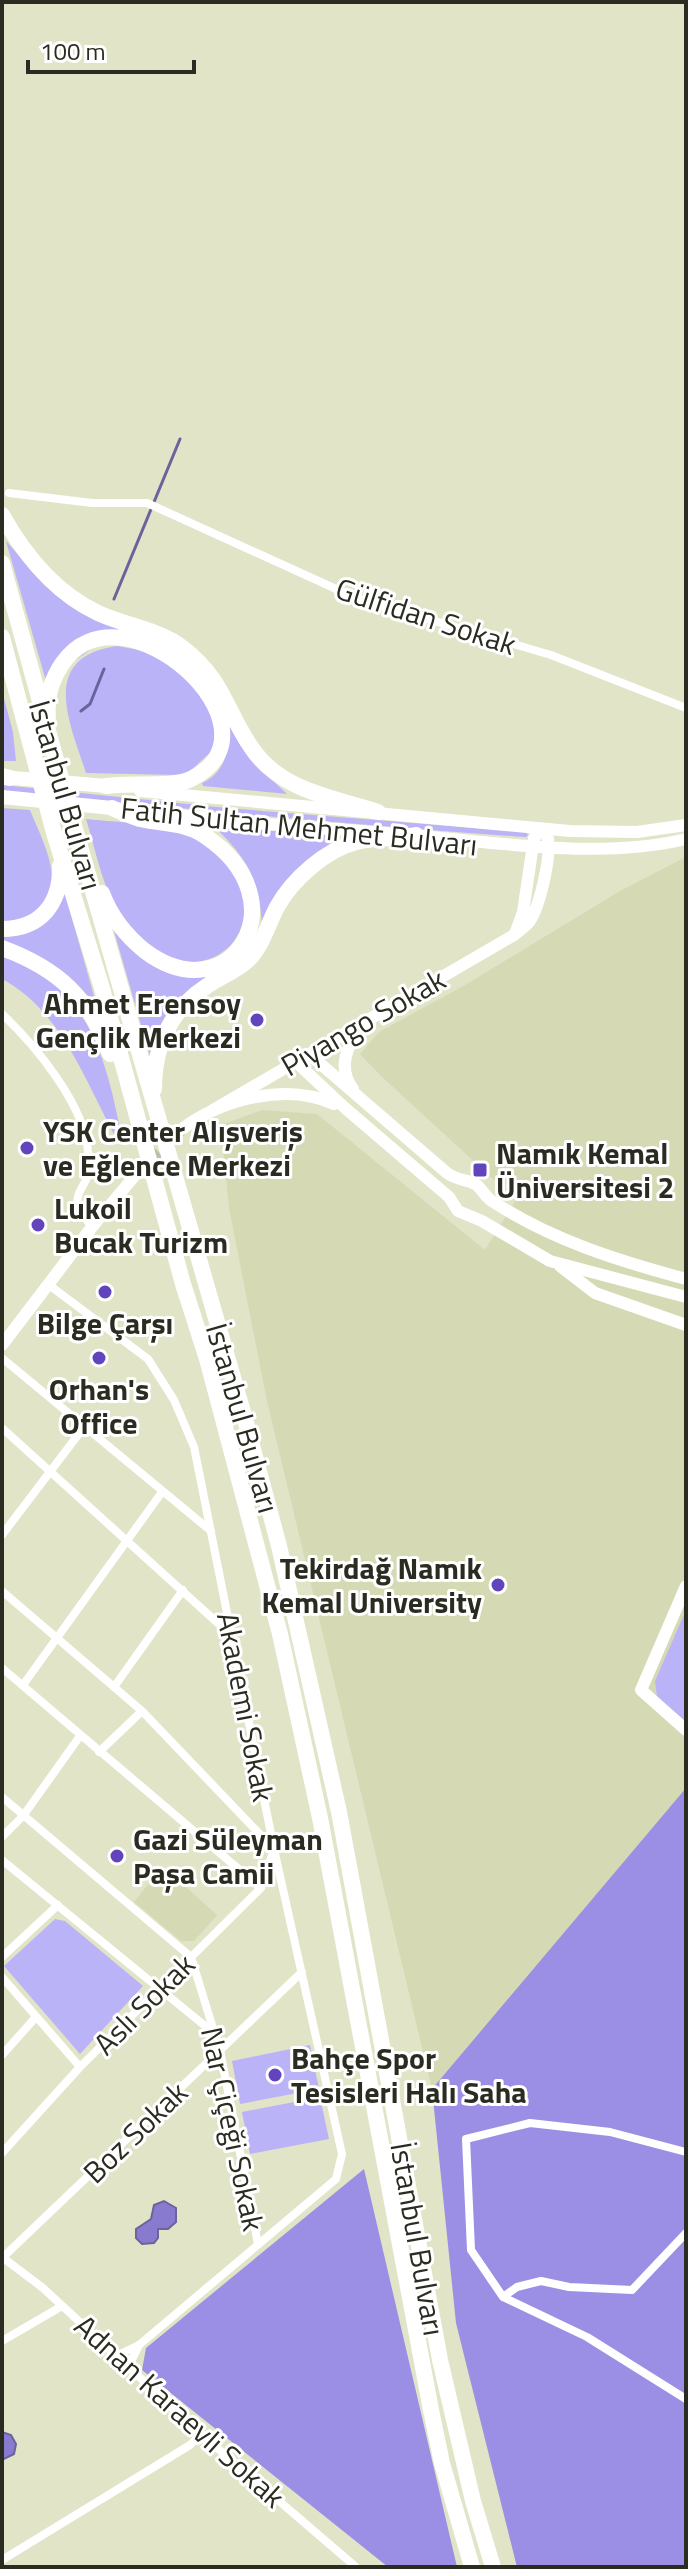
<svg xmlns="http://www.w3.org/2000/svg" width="688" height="2569" font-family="'Titillium Web',sans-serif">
<rect width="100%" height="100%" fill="#e1e4c7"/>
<path fill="#d5d9b4" d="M686,857v1710h-169l-54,-215 -31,-263 -165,-688 -38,-193 -8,-83 41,-15 55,4 168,136 31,-50 -135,-124 -21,-22 19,-22 86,-47 155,-94z
M167,1870l50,45 -23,26h-13l-47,-39 25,-31z"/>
<path fill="#bbb3f7" d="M6,541l38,43 81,45 -10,3 -69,49z
M117,646l22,4 20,8 33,24 22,35v32l-26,24 -11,2 -91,-2c-16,-49 -48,-116 31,-127z
M2,691l11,41 3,29h-14z
M227,715l16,33 11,15 33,31 -84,-8 -1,-3c28,-12 28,-43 25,-68z
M2,785l225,23 299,24 2,3 -2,2c-175,-12 -350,-29 -524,-46z
M2,808l28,2c9,23 30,60 19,86 -3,7 -11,14 -16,21l-31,6z
M86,819c34,4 86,3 114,22 106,71 -1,181 -75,81 -22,-29 -28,-68 -39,-103z
M214,826l120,10 -2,9 -70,80c-3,-48 -15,-66 -48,-99z
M65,894l31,109 -38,-34 -56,-27v-7l52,-23z
M114,931c15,17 34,37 58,42 12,2 27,-1 39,-1l-61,84z
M2,957c88,23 106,109 121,187l-3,1c-33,-58 -56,-133 -118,-166z
M686,1610v112l-29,-25 -2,-16z
M55,1919l10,2 78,65 -63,68 -76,-88z
M310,2045l9,44 -79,15 -8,-43z
M320,2097l9,42 -79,15 -8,-42z"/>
<path fill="#9b8fe5" d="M686,1788v779h-169l-61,-244 -24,-234z
M364,2169l93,398h-69l-246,-197 4,-22z"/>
<path fill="#887bcf" stroke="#6c639b" stroke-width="2" d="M164,2201l12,7v14l-8,7h-10v9l-4,5 -12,1 -6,-6v-9l15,-10 3,-14z
M2,2432l9,3 5,9 -2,10 -12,6z"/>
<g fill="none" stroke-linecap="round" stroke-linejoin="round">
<path stroke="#6c639b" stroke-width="3" d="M114,599l66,-160
M81,711l9,-7 14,-35"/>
<path stroke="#bdbfa6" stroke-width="12" stroke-dasharray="12 6" stroke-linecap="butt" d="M137,1173l45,-44"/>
<path stroke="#fff" stroke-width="8" d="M9,493l83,10h55l209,95 195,57 135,53
M2,1014c33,31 84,92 86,139 1,8 1,18 -1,25 -4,9 -12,17 -9,29 2,7 10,14 14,20
M49,1285l99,74 26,41 20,47 80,402 68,305 -6,25 -197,166 -23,11
M2,1358l209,173
M2,1428l229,207
M2,1535l82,-108
M2,1591l140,120 132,138 -13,39 -181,179 -78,86
M2,1668l259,220
M23,1685l139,-193
M114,1687l69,-97
M99,1752l43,-41
M2,1797l189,160
M2,1837l21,-21 57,-80
M2,1860l213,174
M2,1957l56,-52
M191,1957l29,94 38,193
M2,1977l78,90
M2,2055l34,-38
M686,2152l-76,-20 -80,-9 -64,16 5,111 32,47 84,40 99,62
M2,2257l41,31 158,146 155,133
M2,2258l300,-286
M503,2297l14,-10 24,-6 28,6 63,3 54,-57
M2,2341l60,-35
M128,2368l11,-23
M2,2560l188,-115 11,-11"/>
<path stroke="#fff" stroke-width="12" d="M140,791l430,40 67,1 49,-7
M127,809l115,13 145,11
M409,835c88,7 190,25 277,4
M516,931l7,-19 11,-74 9,-9
M309,1054l138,119c11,8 19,6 28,11 7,4 10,13 17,17 59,39 127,60 194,78
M295,1061l50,47 104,89 9,14 24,10 68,40 136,36
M353,1089c-17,-22 -5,-46 11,-65
M213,1110l301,-175c5,-4 11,-8 15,-13 11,-15 22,-65 19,-83
M182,1129c40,-30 105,-47 152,-25
M560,1266l35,27 91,32
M2,1345l90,-118 45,-54
M686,1586l-45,104 45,40"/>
<path stroke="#fff" stroke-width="14" d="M2,777l104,9
M2,797l110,11"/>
<path stroke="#fff" stroke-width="16" d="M2,515c23,41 53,78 96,98 28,13 60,16 85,35 41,32 42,61 68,99 29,44 81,50 127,65
M2,563l73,266 170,590 34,127 60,266 101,548 33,141 20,66
M2,637l52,196 48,155 81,296 24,75 73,275 40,184 111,592 11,53 30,104
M48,716c-2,-19 4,-37 14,-52 59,-88 230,65 129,115 -18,9 -62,3 -85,7
M2,776l8,2
M102,893c9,24 23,42 43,58 85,64 158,-50 60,-115 -20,-14 -43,-12 -65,-17 -10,-3 -19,-7 -28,-11
M2,929c39,0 59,-26 58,-63
M2,948c57,21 87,50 108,106
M154,1089c0,-42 16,-79 53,-103 13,-9 29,-15 41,-26 14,-13 20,-36 29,-53 15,-27 48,-57 79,-65 19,-5 40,-3 60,-7"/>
</g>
<g fill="#6244bd" stroke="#fff" stroke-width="3">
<circle cx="257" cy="1020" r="8"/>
<circle cx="27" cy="1148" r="8"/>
<rect x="472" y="1162" width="16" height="16" rx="4"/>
<circle cx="38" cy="1225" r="8"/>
<circle cx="105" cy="1292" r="8"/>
<circle cx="99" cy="1358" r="8"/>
<circle cx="498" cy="1585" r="8"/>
<circle cx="117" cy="1856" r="8"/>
<circle cx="275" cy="2075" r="8"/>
</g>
<g text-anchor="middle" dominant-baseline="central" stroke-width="6" stroke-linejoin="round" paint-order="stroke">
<g font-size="30" fill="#2b2c21" stroke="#fff">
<text transform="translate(426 616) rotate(18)">Gülfidan Sokak</text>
<text transform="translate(66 795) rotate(74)">İstanbul Bulvarı</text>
<text transform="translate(299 826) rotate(6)">Fatih Sultan Mehmet Bulvarı</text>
<text transform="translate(363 1022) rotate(-30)">Piyango Sokak</text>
<text transform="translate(243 1418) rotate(74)">İstanbul Bulvarı</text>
<text transform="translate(246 1707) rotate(79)">Akademi Sokak</text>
<text transform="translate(144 2004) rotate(-45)">Aslı Sokak</text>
<text transform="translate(233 2129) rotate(78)">Nar Çiçeği Sokak</text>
<text transform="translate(135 2132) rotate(-44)">Boz Sokak</text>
<text transform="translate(418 2239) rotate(80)">İstanbul Bulvarı</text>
<text transform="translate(180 2411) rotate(42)">Adnan Karaevli Sokak</text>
</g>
<g font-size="30" font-weight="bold" fill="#2b2c21" stroke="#fff" text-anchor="start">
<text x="241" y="1003" text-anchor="end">Ahmet Erensoy<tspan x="241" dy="34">Gençlik Merkezi</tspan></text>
<text x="43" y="1131">YSK Center Alışveriş<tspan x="43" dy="34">ve Eğlence Merkezi</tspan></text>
<text x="496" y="1153">Namık Kemal<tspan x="496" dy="34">Üniversitesi 2</tspan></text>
<text x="54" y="1208">Lukoil<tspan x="54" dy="34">Bucak Turizm</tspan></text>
<text x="105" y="1323" text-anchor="middle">Bilge Çarşı</text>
<text x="99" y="1389" text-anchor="middle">Orhan's<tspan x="99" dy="34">Office</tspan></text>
<text x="482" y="1568" text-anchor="end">Tekirdağ Namık<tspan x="482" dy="34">Kemal University</tspan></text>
<text x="133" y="1839">Gazi Süleyman<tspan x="133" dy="34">Paşa Camii</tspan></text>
<text x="291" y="2058">Bahçe Spor<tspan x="291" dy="34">Tesisleri Halı Saha</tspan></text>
</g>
</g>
<rect width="688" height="2569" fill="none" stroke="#2b2c21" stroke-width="8"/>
<path d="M28 60v12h166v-12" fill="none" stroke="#2b2c21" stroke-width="4"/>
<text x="40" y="60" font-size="24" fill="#2b2c21" stroke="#ffffff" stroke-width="6" paint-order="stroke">100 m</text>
</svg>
